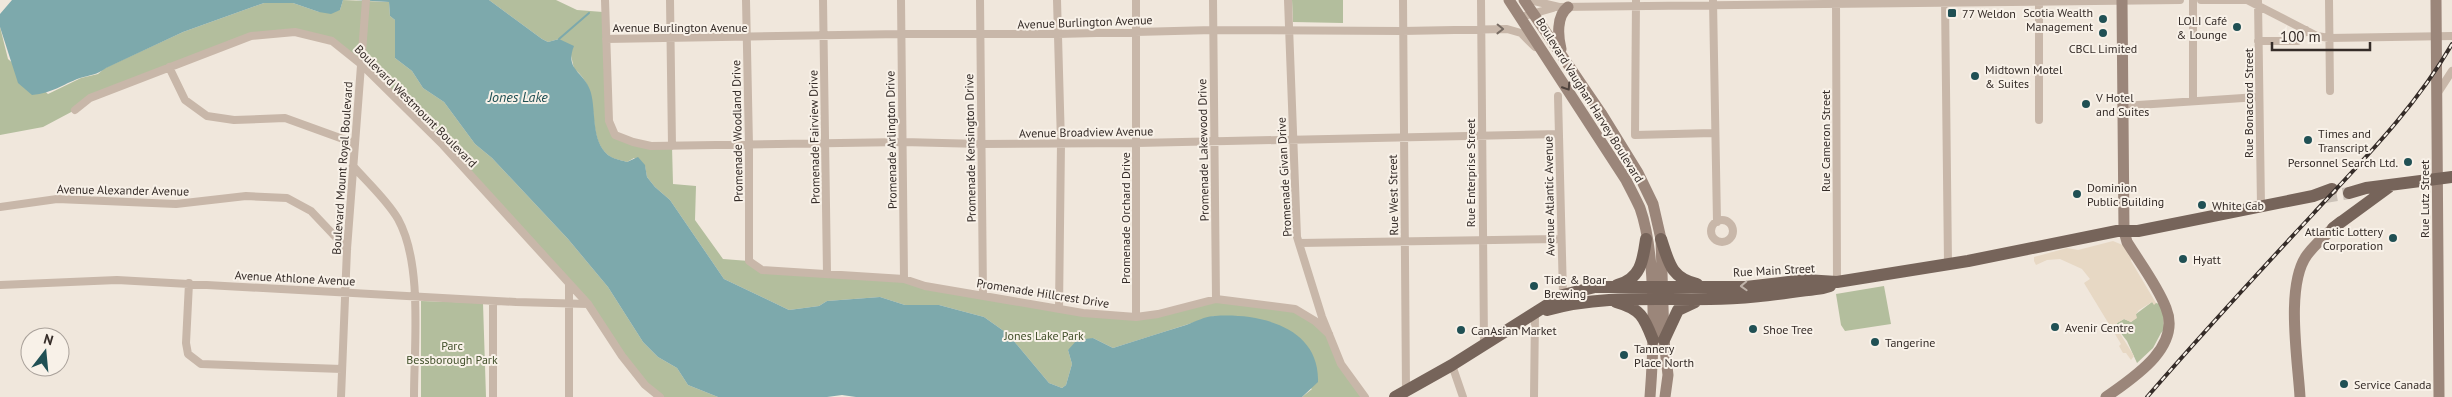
<svg xmlns="http://www.w3.org/2000/svg" width="2452" height="397" font-family="'PT Sans',sans-serif">
<rect width="100%" height="100%" fill="#f0e7dc"/>
<path fill="#b3be9d" d="M343,0l46,2 1,14 5,4v38l17,13 11,17 21,14 31,42 17,14 76,81 40,48 35,55 15,15 19,11 11,17 30,12h-59l-14,-12 -57,-81 -145,-159 -111,-104 -37,-9 -44,4 -161,62 -15,12 -32,17 -43,8v-108l8,32 40,35 33,-16 17,-4 7,-6 78,-36 81,-29h29l26,9 21,-2z
M489,0h67l21,10 26,2 5,100 7,23 18,7 39,4 1,38 23,2 -1,34 28,39 26,2 13,9 142,9 179,34 54,4 79,-18 79,10 34,25 12,30 24,33h-63l10,-8 -98,-73 -101,32 -20,-10 -25,12 4,14 -6,21 -4,3 -13,-5 -41,-49 -24,-17 -45,-12h-34l-25,-8 -53,4 -8,5 -30,4 -65,-31 -54,-79 -15,-13 -8,-10 -2,-11 -11,-8 -7,4c-6,-2 -15,-3 -19,-7 -24,-21 -4,-64 -34,-86l-3,-14 -12,-16 -11,3 -6,-3z
M1292,0h51v23l-50,-1z
M1884,286l7,38 -46,7 -4,-6 -5,-31z
M421,301l62,2 3,94h-65z
M2152,302l8,2 3,7 1,19 -3,3 -8,15 -16,15 -10,-22 -11,-14 1,-4 7,-4 7,3 5,-4v-4z"/>
<path fill="#e7d8c4" d="M2113,241l12,5 7,12 -1,3 25,42 -2,2 -2,-3 -13,8 -3,4 1,4 -6,4 -7,-3 -7,4 -1,4 18,29 -3,4 -5,-7h-3l-4,-7 2,-2 -37,-61 6,-4 -8,-10 -22,-10 -13,1 -11,5 -2,-4v-4l33,-9 11,2z"/>
<path fill="#7da9ac" d="M12,0h331l-3,10 -9,4 -12,-2 -26,-9h-29l-81,29 -77,36c-9,7 -16,7 -26,10 -19,7 -27,15 -48,17l-14,-12 -18,-56v-13z
M356,0h133l53,39 6,3 11,-3 15,7c-10,25 11,25 17,47 5,19 0,48 17,62 5,4 13,5 19,7l11,-5 7,8 2,12 8,10 15,13 54,79 65,31 30,-4 8,-5 53,-4 25,8h34l45,12 24,17 41,49 13,5 4,-3 6,-21 -4,-14 9,-10 16,-2 20,10c24,-8 48,-15 73,-23 9,-3 19,-9 29,-9 45,-3 105,11 103,66l-16,15h-446l-14,-2 -15,2h-109l-30,-12 -11,-17 -19,-11 -15,-15 -35,-55 -40,-48 -76,-81 -17,-14 -31,-42 -21,-14 -11,-17 -17,-13v-38l-5,-4 -1,-14z"/>
<g fill="none" stroke-linecap="round" stroke-linejoin="round">
<path stroke="#7da9ac" stroke-width="2" d="M559,39l30,-26"/>
<path stroke="#cbc2b8" stroke-width="12" stroke-dasharray="12 6" stroke-linecap="butt" d="M2325,197l24,-4"/>
<path stroke="#c8b7a9" stroke-width="8" d="M605,0l4,121 6,14 18,7 18,4 252,-4 78,2 156,-1 422,-9
M670,0l2,146
M746,0l3,145v116l13,9 142,9 21,7 158,27 53,4 22,-3 58,-15 79,10 20,12 14,13
M823,0l4,274
M901,0l3,279
M980,0l3,296
M1057,0l4,143 -2,166
M1136,0v317
M1213,0l3,299
M1288,0l9,237 25,80 19,47 24,33
M1403,0l3,391
M1481,0l3,345
M1530,0l29,7 621,-7
M1636,0l-1,135 78,-2
M1836,0l1,282
M1945,0l3,264
M2039,0v120
M2193,0v100
M2201,0h46l70,36 12,2 123,-2
M2329,0l1,91
M1713,1l4,221
M2258,1l3,205
M1521,17l32,-9
M606,39l295,-5h157l155,-4 189,1 105,-2 14,4 14,14
M2258,41h40l8,-11
M169,67l16,33 22,16 27,4 51,-2 69,25
M2437,94l15,-23
M1558,96l5,199
M2123,106l135,-9
M75,110l15,-12 161,-62 44,-4 37,9 30,24 81,80 145,159 34,52 23,29 15,12
M353,166c15,17 34,34 45,53 25,45 16,126 16,178
M0,207l57,-8 119,5 70,-8 41,2 24,13 36,38
M1711 231a11 11 0 1 1 22 0a11 11 0 1 1-22 0Z
M1299,243l261,-4
M189,283l-3,60 2,11 13,10 141,5
M0,285l117,-5 399,22 72,2
M493,301v96
M1452,365l11,32
M341,397l6,-148 19,-249
M569,397v-113
M1534,397l1,-83"/>
<path stroke="#9b867a" stroke-width="11" d="M1509,0l117,180c5,10 10,19 14,28 17,48 14,138 10,189
M1524,0l77,113 37,60 15,31 8,35 3,101 4,35 -3,22
M2436,0l3,397
M1561,49c-3,-12 -5,-33 7,-42
M2106,397c27,-19 76,-50 60,-89 -9,-23 -26,-45 -39,-66l-3,-11 -2,-231
M2300,397c-2,-36 -15,-112 7,-142 9,-12 21,-22 33,-33"/>
<path stroke="#76645a" stroke-width="12" d="M2349,193l17,-5 86,-11
M2333,228l56,-41
M1661,239c8,24 10,39 36,45
M1617,285c24,-6 26,-25 29,-46
M1616,302c25,7 28,15 37,38
M1547,310c54,-15 107,-10 163,-11 38,0 75,-6 113,-11l7,-2
M1664,340l14,-30 17,-8
M1395,397l57,-32 111,-70 32,-8h151l59,-7 32,2 131,-21 149,-30h21l175,-35 19,-7"/>
<defs>
<path id="rail" d="M2147,397c54,-62 110,-123 166,-183 50,-54 102,-106 139,-170"/>
</defs>
<use href="#rail" stroke="#352c28" stroke-width="4"/>
<use href="#rail" stroke="#f8f1e8" stroke-width="2" stroke-dasharray="5.5" stroke-linecap="butt"/>
</g>
<defs><path id="oneway-chevron" d="M-2-3.5L2.5 0L-2 3.5" fill="none" stroke-width="1.6" stroke-linecap="round" stroke-linejoin="round" transform="scale(1.25)"/></defs>
<use stroke="#776b62" href="#oneway-chevron" transform="translate(1500 29) rotate(1)"/>
<use stroke="#4e423c" href="#oneway-chevron" transform="translate(1567 87) rotate(57)"/>
<use stroke="#beb2a8" href="#oneway-chevron" transform="translate(1744 286) rotate(178)"/>
<g fill="#205054" stroke="#f8f1e8" stroke-width="2">
<rect x="1947" y="8" width="10" height="10" rx="2.5"/>
<circle cx="2103" cy="19" r="5"/>
<circle cx="2237" cy="27" r="5"/>
<circle cx="2103" cy="33" r="5"/>
<circle cx="1975" cy="76" r="5"/>
<circle cx="2086" cy="104" r="5"/>
<circle cx="2308" cy="140" r="5"/>
<circle cx="2408" cy="162" r="5"/>
<circle cx="2077" cy="194" r="5"/>
<circle cx="2202" cy="205" r="5"/>
<circle cx="2393" cy="238" r="5"/>
<circle cx="2183" cy="259" r="5"/>
<circle cx="1534" cy="286" r="5"/>
<circle cx="2055" cy="327" r="5"/>
<circle cx="1753" cy="329" r="5"/>
<circle cx="1461" cy="330" r="5"/>
<circle cx="1875" cy="342" r="5"/>
<circle cx="1624" cy="355" r="5"/>
<circle cx="2344" cy="384" r="5"/>
</g>
<g text-anchor="middle" dominant-baseline="central" stroke-width="4" stroke-linejoin="round" paint-order="stroke">
<g font-size="12" fill="#352c28" stroke="#f8f1e8" text-anchor="start">
<text x="2093" y="12" text-anchor="end">Scotia Wealth<tspan x="2093" dy="14">Management</tspan></text>
<text x="1962" y="13">77 Weldon</text>
<text x="2227" y="20" text-anchor="end">LOLI Café<tspan x="2227" dy="14">&amp; Lounge</tspan></text>
<text x="2103" y="48" text-anchor="middle">CBCL Limited</text>
<text x="1985" y="69">Midtown Motel<tspan x="1985" dy="14">&amp; Suites</tspan></text>
<text x="2096" y="97">V Hotel<tspan x="2096" dy="14">and Suites</tspan></text>
<text x="2318" y="133">Times and<tspan x="2318" dy="14">Transcript</tspan></text>
<text x="2398" y="162" text-anchor="end">Personnel Search Ltd.</text>
<text x="2087" y="187">Dominion<tspan x="2087" dy="14">Public Building</tspan></text>
<text x="2212" y="205">White Cab</text>
<text x="2383" y="231" text-anchor="end">Atlantic Lottery<tspan x="2383" dy="14">Corporation</tspan></text>
<text x="2193" y="259">Hyatt</text>
<text x="1544" y="279">Tide &amp; Boar<tspan x="1544" dy="14">Brewing</tspan></text>
<text x="2065" y="327">Avenir Centre</text>
<text x="1763" y="329">Shoe Tree</text>
<text x="1471" y="330">CanAsian Market</text>
<text x="1885" y="342">Tangerine</text>
<text x="1634" y="348">Tannery<tspan x="1634" dy="14">Place North</tspan></text>
<text x="2354" y="384">Service Canada</text>
</g>
<g font-size="12" fill="#352c28" stroke="#f8f1e8">
<text transform="translate(1085 22) rotate(-2)">Avenue Burlington Avenue</text>
<text x="680" y="27">Avenue Burlington Avenue</text>
<text transform="translate(1590 100) rotate(58)">Boulevard Vaughan Harvey Boulevard</text>
<text transform="translate(2248 103) rotate(-90)">Rue Bonaccord Street</text>
<text transform="translate(416 106) rotate(45)">Boulevard Westmount Boulevard</text>
<text transform="translate(737 131) rotate(-91)">Promenade Woodland Drive</text>
<text transform="translate(1086 132) rotate(-1)">Avenue Broadview Avenue</text>
<text transform="translate(814 137) rotate(-91)">Promenade Fairview Drive</text>
<text transform="translate(891 140) rotate(-91)">Promenade Arlington Drive</text>
<text transform="translate(1825 141) rotate(-90)">Rue Cameron Street</text>
<text transform="translate(970 148) rotate(-91)">Promenade Kensington Drive</text>
<text transform="translate(1203 150) rotate(-91)">Promenade Lakewood Drive</text>
<text transform="translate(342 168) rotate(-86)">Boulevard Mount Royal Boulevard</text>
<text transform="translate(1470 173) rotate(-90)">Rue Enterprise Street</text>
<text transform="translate(1284 177) rotate(-93)">Promenade Givan Drive</text>
<text transform="translate(123 190) rotate(1)">Avenue Alexander Avenue</text>
<text transform="translate(1393 195) rotate(-91)">Rue West Street</text>
<text transform="translate(1549 196) rotate(-91)">Avenue Atlantic Avenue</text>
<text transform="translate(2424 199) rotate(-90)">Rue Lutz Street</text>
<text transform="translate(1125 218) rotate(-90)">Promenade Orchard Drive</text>
<text transform="translate(1774 270) rotate(-3)">Rue Main Street</text>
<text transform="translate(295 278) rotate(3)">Avenue Athlone Avenue</text>
<text transform="translate(1043 293) rotate(9)">Promenade Hillcrest Drive</text>
</g>
<g font-size="12" fill="#44522d" stroke="#f8f1e8">
<text x="1044" y="335">Jones Lake Park</text>
<text x="452" y="345">Parc<tspan x="452" dy="14">Bessborough Park</tspan></text>
</g>
<g font-size="14" font-style="italic" fill="#205054" stroke="#f8f1e8">
<text x="518" y="97">Jones Lake</text>
</g>
</g>
<g transform="translate(45 352) rotate(16)"><circle r="24" fill="#f8f1e8" stroke="#aaa29b"/>
<path d="M0-4L9 19L0 12L-9 19Z" fill="#205054"/>
<text y="-8" font-size="14" font-weight="bold" text-anchor="middle" fill="#352c28">N</text>
</g>
<path d="M2272 42v8h98v-8" fill="none" stroke="#352c28" stroke-width="2.5"/>
<text x="2280" y="42" font-size="15" fill="#352c28" stroke="#f8f1e8" stroke-width="4" paint-order="stroke">100 m</text>
</svg>
